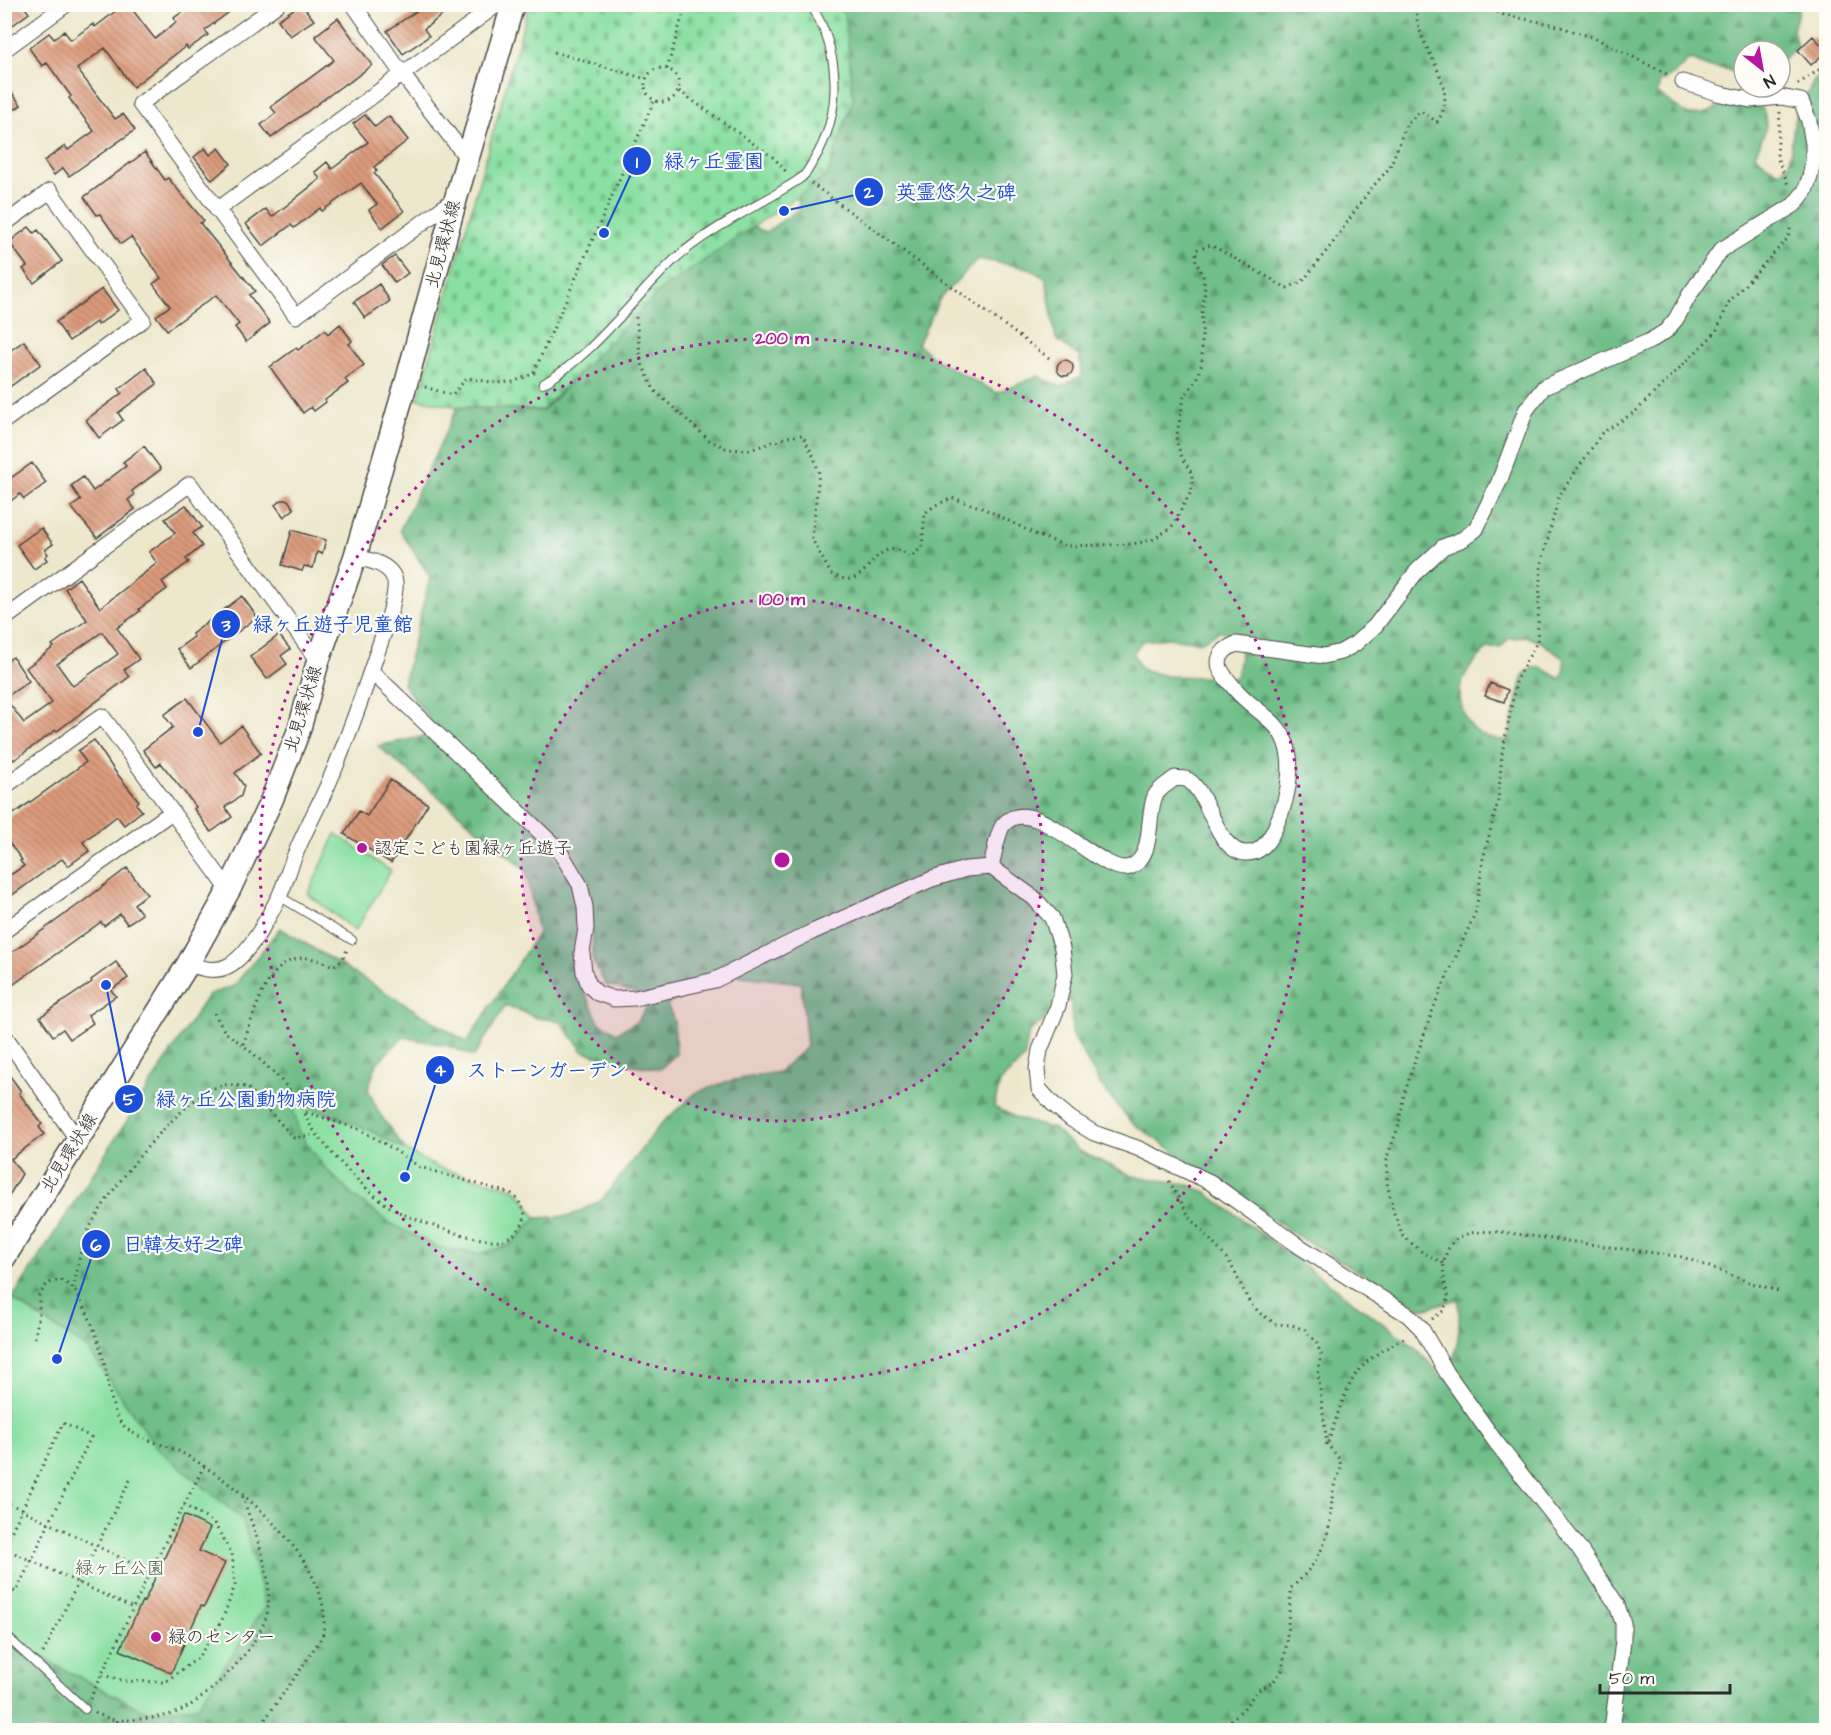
<svg xmlns="http://www.w3.org/2000/svg" width="1831" height="1735" font-family="'Architects Daughter','Klee One',sans-serif">
<defs>
<pattern id="forest-firs" width="22" height="20" patternUnits="userSpaceOnUse" patternTransform="scale(1.5)"><rect width="22" height="20" fill="#6fbe88"/><path d="M5 1l3.5 6h-7zM16 11l3.5 6h-7z" fill="#5b9b6f"/></pattern>
<pattern id="cemetery-stones" width="16" height="16" patternUnits="userSpaceOnUse" patternTransform="scale(1.5)"><rect width="16" height="16" fill="#8ae0a2"/><path d="M2 7V4a2 2 0 0 1 4 0v3zM10 15v-3a2 2 0 0 1 4 0v3z" fill="#77c08c"/></pattern>
<pattern id="building-back-hatch" width="6" height="6" patternUnits="userSpaceOnUse" patternTransform="scale(1.5)"><rect width="6" height="6" fill="#db9a7a"/><path d="M-1 5l2 2M0 0l6 6M5-1l2 2" fill="none" stroke="#b27e64"/></pattern>
</defs>
<rect width="100%" height="100%" fill="#fdfcf7"/>
<filter id="ink" filterUnits="userSpaceOnUse"><feTurbulence type="fractalNoise" baseFrequency=".0167" numOctaves="2"/><feDisplacementMap in="SourceGraphic" scale="12" xChannelSelector="R" yChannelSelector="G"/><feConvolveMatrix kernelMatrix="1 2 1 2 8 2 1 2 1" color-interpolation-filters="sRGB"/></filter>
<filter id="wash" filterUnits="userSpaceOnUse"><feTurbulence type="fractalNoise" baseFrequency=".008" numOctaves="4" result="noise"/><feDisplacementMap in="SourceGraphic" scale="24" xChannelSelector="R" yChannelSelector="G"/><feGaussianBlur stdDeviation="1.35" result="paint"/><feColorMatrix in="noise" values="0 0 0 0 0 0 0 0 0 0 0 0 0 0 0 0 0 1.4 0 .05"/><feComposite in="paint" operator="in"/></filter>
<g filter="url(#wash)">
<rect width="100%" height="100%" fill="#ede7cb"/>
<path fill="url(#forest-firs)" stroke="#4d745a" stroke-width="1.5" fill-rule="evenodd" d="M830,5h970l-7,25 4,17 -17,15v-11h-36v36h26l-3,6 -17,1 -10,-6 -1,-14 -13,-5 -18,-2 -18,-8 -16,15 -15,9 -1,11 31,21 15,-1 24,-13 18,2 16,5c9,18 1,28 -7,46l12,11 12,7 10,-8 6,-47 19,-36 12,-10v1659h-1821l-1,-91 141,72 98,-191 -87,-73 -68,-98 -76,-50 196,-304 26,-9 46,-58 187,114 71,-109 -12,-63 -148,-124 62,-13 -37,-49 27,-107 -30,-47 57,-122h42l44,3 115,-122 93,-63 15,6 33,-23 -1,-17zM978,259l51,9 17,11 10,60 24,18 1,19 -20,11 -23,-11 -41,17 -61,-33 -18,-16 22,-46zM1220,631l18,4 3,18 -5,25 -70,-2 -25,-7 -8,-16 9,-12 26,-3 32,4zM1527,637l14,5 23,17v14l-4,6 -18,-11h-10l-8,6 -16,66c-10,0 -22,-2 -31,-8 -15,-11 -22,-39 -13,-55 5,-11 16,-20 23,-29h13l9,-10zM593,929l-1,30 14,26 27,7 16,11 -11,18 -22,12 -17,-11 -19,-39 -6,-30 3,-19zM715,973l86,10 6,64 -29,25 -48,9 -33,11 -36,32 -59,76 -32,16 -34,2 -26,27 -32,9 -41,-7 -49,-25 -36,-27 -31,-32 18,-45 30,12 38,22 -28,-39 -11,-24 9,-26 26,-26 41,8 30,11 32,-51 32,13 22,3 23,30 38,12 39,6 16,-15 -2,-33 -7,-17 23,-9zM1071,999l1,35 28,50 31,38 163,112 129,75 35,-10c3,28 1,56 -14,80l-28,-31 -211,-156 -18,-8 -54,-8 -54,-25 -25,-22 -33,-9 -27,-13 6,-25 24,-23 5,-27z"/>
<path fill="url(#cemetery-stones)" stroke="#5a8666" stroke-width="1.5" d="M529,5h308l8,10 8,84 -26,77 -166,114 -119,120 -84,-3 -40,-8z"/>
<path fill="#8ae0a2" stroke="#5a8666" stroke-width="1.5" d="M336,834l55,37 -36,60 -47,-37z
M305,1105l64,25 67,37 77,21 13,13 10,17 -26,27 -32,9 -41,-7 -49,-25 -36,-27 -31,-32 -22,-31 -6,-24z
M12,1299l76,50 68,98 87,73 22,87 -68,100 -52,4 -140,-72 -1,-329z"/>
<g id="blocks">
<path fill="url(#building-back-hatch)" fill-rule="evenodd" d="M4,4h18l7,9 -16,12 -9,-12z
M125,4h3l27,35 21,-17 -2,-4 19,-14h47l-35,26 3,5 -20,14 -2,-3 -53,41 -28,-39 -28,21 38,50 8,-5 12,16 -66,46 -6,-8 -9,7 -10,-14 21,-15 3,4 26,-19 -25,-33 2,-2 -24,-33 -5,3 -13,-18 20,-15 5,6 10,-8 7,9 22,-16 2,3z
M301,4l13,16 -24,16 -12,-16z
M414,4h43l-33,25 5,7 -26,18 -16,-23 31,-21z
M338,18l34,47 -25,19 -1,-1 -75,55 -10,-13 15,-12 -5,-6 63,-47 -19,-24z
M1813,36l14,15 -16,14 -13,-15z
M4,82l17,23 -17,12z
M365,115l10,12 14,-11 19,24 -34,27 3,4 -3,2 30,38 -22,17 -13,-18 8,-6 -16,-21 -39,28 -2,-3 -26,20 -3,-3 -28,21 -17,-22 20,-15 6,8 48,-38 -5,-7 12,-10 5,7 36,-27 -15,-18z
M205,148l5,7 9,-7 12,16 -19,16 -18,-23z
M145,152l20,28 3,-2 22,26 14,17 -4,2 55,68 -6,4 21,28 -24,19 -11,-15 4,-3 -23,-29 -49,35 -11,-14 14,-10 -17,-22 8,-6 -30,-41 -10,7 -21,-30 -3,1 -13,-18z
M29,227l5,6 4,-3 24,31 -28,22 -11,-14 4,-3 -18,-24z
M395,256l13,17 -13,10 -13,-18z
M379,284l11,17 -25,17 -11,-16z
M102,289l16,21 -20,15 -2,-3 -27,19 -13,-19z
M340,324l12,17 -3,3 15,21 -19,14 3,4 -23,17 1,2 -12,9 -3,-4 -8,6 -33,-46 26,-19 2,2 27,-20 3,4z
M24,341l17,23 -37,27v-36z
M1057 368a8 8 0 1 1 16 0a8 8 0 1 1-16 0Z
M146,368l11,16 -39,29 5,7 -24,18 -13,-18 36,-27 -3,-4z
M144,446l17,23 -29,22 2,4 -6,5 7,9 -38,29 -26,-31 10,-7 -10,-14 12,-9 10,14 33,-25 -3,-4z
M32,463l14,20 -22,16 -4,-5 -16,12v-23z
M282,500h6l6,9 -10,8 -9,-12z
M186,505l16,22 -9,6 9,13 -16,13 3,3 -27,20 5,7 -28,20 1,2 -23,17 22,31 -15,11 5,7 -72,54 -1,-1 -42,30 -10,-13v-84l9,-6 16,24 -24,17 19,25 28,-20 -26,-35 28,-21 -2,-2 35,-25 -22,-31 14,-11 21,30 57,-45 -8,-11 26,-19 -10,-14zM102,632l16,22 -45,32 -16,-22z
M41,528l12,16 -8,6 3,4 -3,3 2,3 -13,9 -17,-24z
M292,530l34,10 -4,14 -5,-2 -4,16 -9,-2 -2,5 -20,-6z
M242,596l15,21 -66,51 -14,-19 17,-12 -2,-3z
M279,635l11,14 -9,7 6,8 -20,15 -17,-22z
M1490,683l18,7 -4,12 -19,-6z
M187,698l33,44 21,-16 20,27 -26,20 9,13 -3,10 -16,11 7,10 -21,15 -17,-23 2,-2 -35,-44 -5,4 -13,-17 30,-23 -9,-12z
M94,740l20,30 25,31 -3,3 6,7 -18,14 -7,-9 -34,26 6,9 -21,15 -6,-7 -58,42v-22l20,-13 -4,-5 2,-1 -18,-24v-15l82,-59 -8,-11z
M390,780l38,24 -37,59 -47,-29 15,-23 8,5z
M127,868l20,26 -13,10 8,10 -15,10 -7,-10 -16,12 -3,-4 -97,69v-33l81,-58z
M116,962l12,16 -17,12 5,6 -28,19 5,8 -23,16 -7,-10 -10,7 -13,-19 52,-35 -1,-2z
M4,1068l17,23 -2,2 23,31 -3,3 5,7 -33,25 11,15 -18,30z
M184,1515l26,13 -11,23 26,12 -21,44 -3,-1 -30,67 -51,-23 22,-49 2,1z"/>
</g>
</g>
<g filter="url(#ink)">
<use href="#blocks" fill-opacity="0" stroke="#484743" stroke-width="1.5"/>
<g fill="none" stroke-linecap="round" stroke-linejoin="round">
<defs>
<path id="lane" d="M543,384c53,-31 88,-84 132,-125 26,-24 68,-46 99,-64 9,-6 19,-11 27,-17 6,-4 9,-12 13,-18 29,-47 27,-110 -4,-156
M279,896l73,44
M4,1634l81,75"/>
<path id="street" d="M278,4l-138,100 156,212 160,-118
M353,4l49,70 65,84
M4,50l63,-46
M217,210l281,-206
M4,224l46,-33 93,129 -139,101
M4,619l186,-135 128,177
M371,671l188,179 21,35 5,22 1,21 -4,25 2,19 5,13 8,8 17,6 21,-1 80,-18 97,-48 120,-53 34,-10 25,-2 43,31 18,20 10,30 3,26 -7,32 -18,44 -3,19 2,20 14,15 18,15 23,14 43,15 73,34 89,64 109,69 13,13 26,45 48,68 84,107 38,57 6,18v18l-11,89
M4,787l98,-71 127,174
M991,867c3,-10 6,-35 13,-43 31,-34 98,54 126,43 25,-10 16,-50 25,-71 3,-7 14,-13 20,-18 4,1 10,0 13,2 22,14 28,72 58,73 15,1 24,-14 29,-25 14,-31 25,-77 -1,-104 -12,-12 -27,-21 -38,-34 -5,-6 -13,-14 -16,-22 -4,-13 6,-20 16,-24l88,12 17,-4 14,-8 20,-18 42,-55 26,-24 20,-8 13,-10 23,-47 27,-72 18,-23 106,-46 16,-10 10,-12 14,-25 31,-44 73,-45 11,-14 5,-14 3,-16v-17l-4,-23 -8,-20 -20,-4 -31,3 -29,-6 -38,-12
M4,931l168,-119
M188,964c12,4 27,9 40,2 21,-11 40,-48 51,-69 6,-13 10,-28 16,-42 9,-23 21,-44 31,-66 21,-47 38,-97 54,-145 5,-14 17,-48 15,-62 -3,-18 -26,-22 -40,-25
M4,1035l73,104"/>
<path id="secondary" d="M4,1258l184,-294 41,-74 43,-91 27,-69 19,-69 37,-104 52,-177 49,-182 57,-194"/>
</defs>
<use href="#lane" stroke="#484743" stroke-width="10"/>
<use href="#street" stroke="#484743" stroke-width="17"/>
<use href="#secondary" stroke="#484743" stroke-width="25"/>
<path stroke="#484743" stroke-width="3" stroke-dasharray="1.5 4.5" stroke-linecap="butt" d="M1481,4l23,11 47,9 44,14 74,37
M554,52l92,27
M645 85a17 17 0 1 1 34 0a17 17 0 1 1-34 0Z
M667,69l19,-65
M1798,84l28,-19
M679,91l95,67 14,16
M1780,112l-3,45 12,30
M811,183l238,175
M636,317l5,45 13,28 55,50 18,9 23,1 38,-13 14,-2 12,22 5,16 -7,66 19,35c5,2 13,6 19,5 19,-3 25,-34 48,-29 4,0 9,5 13,7l11,-10 3,-34 11,-8 16,-7 31,10 56,28 28,10 66,-2 19,-4 19,-12 21,-38v-16l-11,-19 -5,-15 8,-43 12,-17 6,-17v-51l3,-21 -2,-16 -7,-13v-12l15,-5 76,43 16,-7 29,-37 37,-53 21,-24 17,-44 14,-12 16,11c23,-32 -12,-67 -19,-98 -2,-6 -1,-13 -2,-20
M534,372l120,-271
M425,387l27,8 15,-17 30,5 16,-1 22,-9
M214,1013l11,19 18,13
M306,1112l52,17 24,13 38,25 92,27c9,10 17,18 10,31 -4,8 -14,14 -22,15 -21,3 -85,-19 -105,-30 -24,-13 -72,-63 -86,-87 -4,-7 -4,-13 -9,-20 -16,-22 -37,-41 -57,-58 11,-29 22,-84 59,-87 11,-1 22,4 31,8l9,-6 5,-10
M1169,1181l20,35 40,45 21,42 11,11 15,10 16,1 13,5 11,12 5,12 -3,20 9,70 13,16 1,10c-11,19 -8,30 -11,50 -3,27 -18,50 -39,68l-5,60 -4,22 -9,12 -16,9 -14,18 -14,13 -19,8
M1443,1263l-21,-11 -19,-16 -9,-23 -7,-30v-26l11,-29 5,-29 10,-33 22,-62 41,-93 7,-52 15,-58 4,-47 15,-76 20,-36 4,-77 18,-69 43,-63 33,-21 81,-80 13,-30 59,-64 3,-13
M74,1289c3,-21 6,-43 16,-62 18,-35 95,-136 134,-142 7,-1 16,1 23,2l47,51 17,-3
M1432,1319l11,-8 6,-13c-10,-28 -9,-63 29,-66 8,-1 17,0 24,0l181,25 69,26 29,9
M35,1338l4,-25v-18l9,-12 13,-3c5,3 11,7 14,11 14,22 25,51 30,76 3,15 6,40 14,53 13,20 43,22 63,33 54,29 154,110 141,180 -1,6 -8,13 -11,19 -17,27 -37,52 -54,78
M1328,1442c8,-21 17,-56 32,-73 12,-14 31,-24 47,-32
M4,1460l5,-11
M4,1501l146,71
M4,1547l59,-124 28,14 -75,155 -12,-5
M4,1548l129,60
M43,1653l88,-175
M102,1675l24,6 39,1 33,-24 25,-40 12,-33 -3,-31 -18,-31 -30,-18
M90,1699l60,-127 54,-106
M95,1713l21,8 17,9
M116,1721c20,-2 50,-2 68,-12 29,-16 79,-66 84,-100 5,-39 -15,-78 -26,-115"/>
<use href="#lane" stroke="#fff" stroke-width="8"/>
<use href="#street" stroke="#fff" stroke-width="15"/>
<use href="#secondary" stroke="#fff" stroke-width="22"/>
</g>
</g>
<circle cx="782" cy="860" r="261" fill="#b5179e" fill-opacity=".12"/>
<g fill="none" stroke="#b5179e" stroke-width="3" stroke-dasharray="3 6">
<circle cx="782" cy="860" r="261"/>
<circle cx="782" cy="860" r="522"/>
</g>
<g fill="#b5179e" stroke="#fdfcf7" stroke-width="2">
<circle cx="362" cy="848" r="6"/>
<circle cx="156" cy="1637" r="6"/>
</g>
<g text-anchor="middle" dominant-baseline="central" stroke-width="4.5" stroke-linejoin="round" paint-order="stroke">
<g font-size="18" fill="#2b2b2b" stroke="#fdfcf7">
<text transform="translate(443 244) rotate(-75)">北見環状線</text>
<text transform="translate(303 709) rotate(-73)">北見環状線</text>
<text transform="translate(69 1153) rotate(-58)">北見環状線</text>
</g>
<g font-size="18" fill="#2b2b2b" stroke="#fdfcf7" text-anchor="start">
<text x="374" y="848">認定こども園緑ヶ丘遊子</text>
<text x="168" y="1637">緑のセンター</text>
</g>
<g font-size="18" fill="#48614f" stroke="#fdfcf7">
<text x="120" y="1568">緑ヶ丘公園</text>
</g>
</g>
<circle cx="782" cy="860" r="9" fill="#b5179e" stroke="#fdfcf7" stroke-width="3"/>
<g font-size="18" text-anchor="middle" font-weight="bold" fill="#b5179e" stroke="#fdfcf7" stroke-width="4.5" stroke-linejoin="round" paint-order="stroke">
<text x="782" y="344">200 m</text>
<text x="782" y="605">100 m</text>
</g>
<path fill="none" stroke="#1d4ed8" stroke-width="2" d="M604 233L637 161M784 211L869 192M198 732L226 624M405 1177L440 1070M106 985L129 1099M57 1359L96 1244"/>
<g fill="#1d4ed8" stroke="#fdfcf7" stroke-width="2">
<circle cx="604" cy="233" r="6"/>
<circle cx="784" cy="211" r="6"/>
<circle cx="198" cy="732" r="6"/>
<circle cx="405" cy="1177" r="6"/>
<circle cx="106" cy="985" r="6"/>
<circle cx="57" cy="1359" r="6"/>
<circle cx="637" cy="161" r="15"/>
<circle cx="869" cy="192" r="15"/>
<circle cx="226" cy="624" r="15"/>
<circle cx="440" cy="1070" r="15"/>
<circle cx="129" cy="1099" r="15"/>
<circle cx="96" cy="1244" r="15"/>
</g>
<g font-size="18" text-anchor="middle" font-weight="bold" fill="#fff">
<text x="637" y="168">1</text>
<text x="869" y="198">2</text>
<text x="226" y="631">3</text>
<text x="440" y="1076">4</text>
<text x="129" y="1105">5</text>
<text x="96" y="1251">6</text>
</g>
<g font-size="20" text-anchor="middle" font-weight="bold" fill="#1d4ed8" stroke="#fdfcf7" stroke-width="4.5" stroke-linejoin="round" paint-order="stroke">
<text x="714" y="168">緑ヶ丘霊園</text>
<text x="956" y="199">英霊悠久之碑</text>
<text x="333" y="631">緑ヶ丘遊子児童館</text>
<text x="547" y="1077">ストーンガーデン</text>
<text x="246" y="1106">緑ヶ丘公園動物病院</text>
<text x="183" y="1251">日韓友好之碑</text>
</g>
<rect width="1831" height="1735" fill="none" stroke="#fdfcf7" stroke-width="24"/>
<g transform="translate(1762 69) rotate(149)"><circle r="28" fill="#fdfcf7" stroke="#a9a8a5" stroke-width="1.5"/>
<path d="M0-4.5L10 22L0 15L-10 22Z" fill="#b5179e"/>
<text y="-9" font-size="16" font-weight="bold" text-anchor="middle" fill="#2b2b2b">N</text>
</g>
<path d="M1600 1684v9h130v-9" fill="none" stroke="#2b2b2b" stroke-width="3"/>
<text x="1609" y="1684" font-size="18" fill="#2b2b2b" stroke="#fdfcf7" stroke-width="4.5" paint-order="stroke">50 m</text>
</svg>
